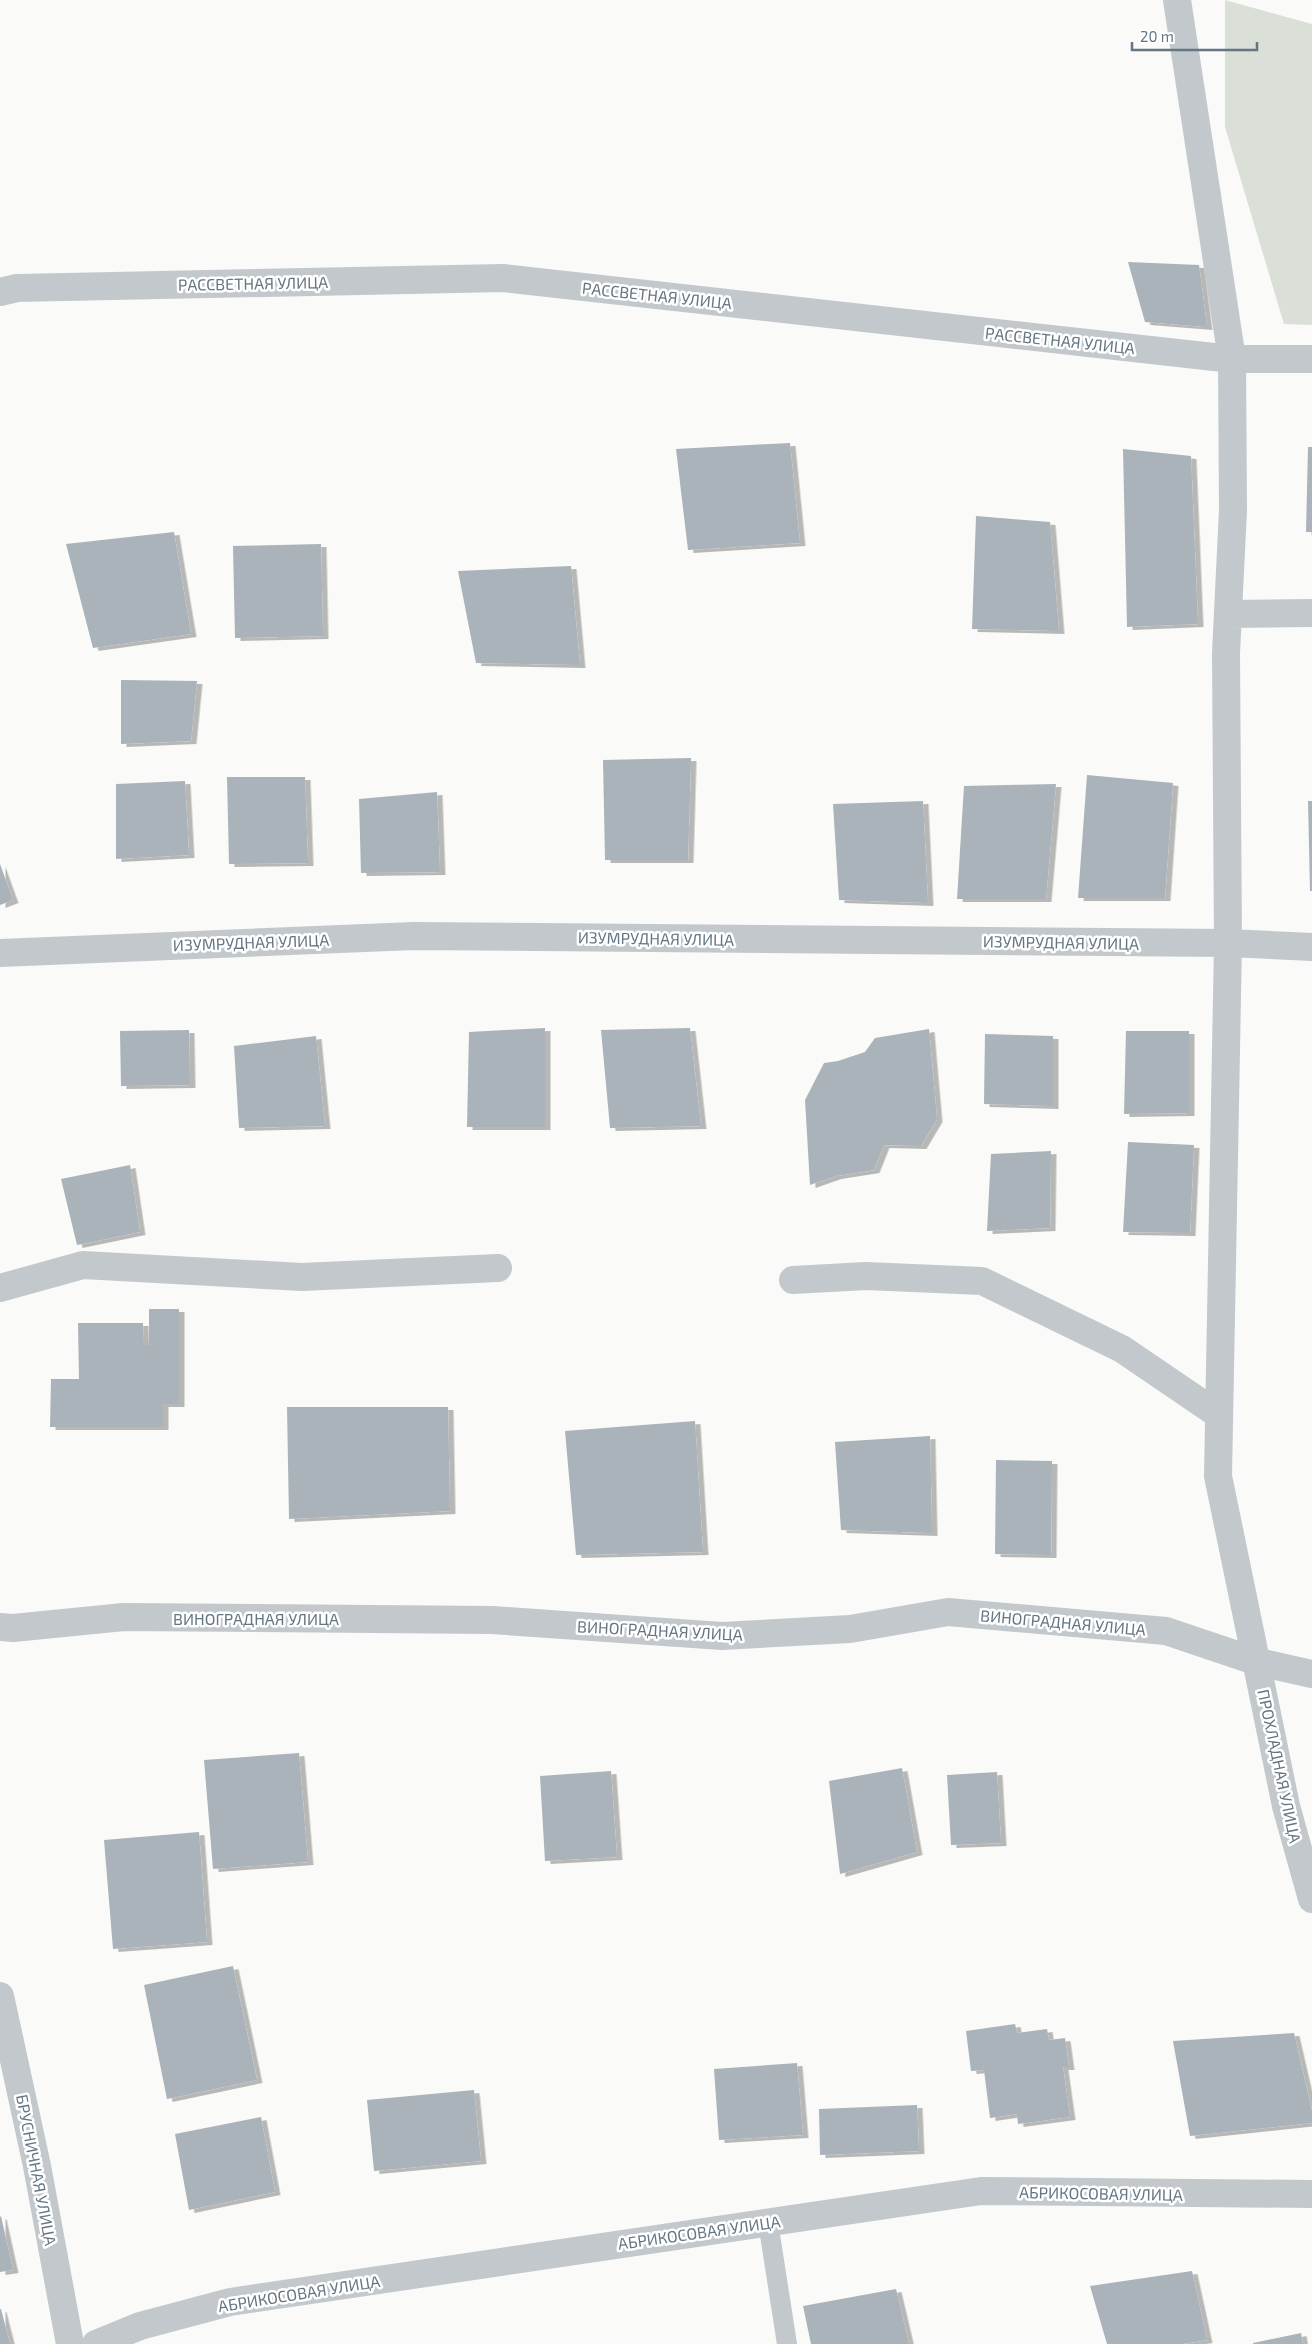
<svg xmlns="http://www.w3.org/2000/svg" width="1312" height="2344" font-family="'Exo 2',sans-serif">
<defs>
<filter id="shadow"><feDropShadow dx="5.5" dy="3" stdDeviation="0" flood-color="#0004"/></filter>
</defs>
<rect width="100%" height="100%" fill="#fafaf8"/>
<path fill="#dadfd7" d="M1225,0l87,24v301l-28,-1 -59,-197z"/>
<path fill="#aab3b9" filter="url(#shadow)" d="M1128,262l71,3 8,62 -62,-5z
M790,443l10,100 -112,7 -12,-101z
M1308,447h4v85h-6z
M1123,449l68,7 7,168 -71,3z
M976,516l74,6 9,109 -87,-2z
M174,532l17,102 -98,14 -27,-104z
M321,544l2,92 -88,2 -2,-92z
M571,566l9,99 -104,-2 -18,-92z
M121,680l76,1 -6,60 -70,3z
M691,758l-3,102h-83l-2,-100z
M1087,775l86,8 -8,115h-87z
M227,777h78l3,86 -79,1z
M185,781l4,74 -73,4v-75z
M1056,784l-10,115h-89l7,-113z
M437,792l3,80 -79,1 -2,-74z
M923,801l5,102 -89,-3 -6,-96z
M1308,801h4v90h-2z
M0,864l13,36 -13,5z
M545,1028v99h-78l2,-95z
M690,1028l11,98 -91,2 -9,-98z
M929,1029l8,90 -16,27 -37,-1 -10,25 -38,6 -26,9 -5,-85 19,-37 14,-2 27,-9 10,-14z
M189,1030l1,55 -69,1 -1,-55z
M1126,1031h63v82l-65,1z
M985,1034l68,2v70l-69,-2z
M316,1036l9,90 -86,2 -5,-82z
M1128,1142l66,3 -4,88 -67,-1z
M1051,1151l-1,77 -63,3 4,-77z
M130,1165l10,67 -63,13 -16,-66z
M149,1309h30v95h-16v23h-113l1,-48h28l-1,-56h65l1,22h5z
M287,1407h161l2,104 -161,8z
M695,1421l8,131 -127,3 -11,-124z
M930,1436l2,97 -91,-3 -6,-88z
M996,1460l56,1 -1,94 -56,-1z
M299,1753l9,109 -95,7 -9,-109z
M902,1768l15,84 -77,22 -11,-93z
M611,1771l6,86 -72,4 -5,-85z
M997,1772l4,71 -50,2 -4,-70z
M199,1832l8,110 -94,7 -9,-109z
M233,1966l24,114 -90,19 -23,-114z
M1015,2024l2,9 30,-4 2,11 16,-2 4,29h-6l7,50 -52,7 -1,-10 -27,4 -6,-48 -13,1 -5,-40z
M1294,2033l18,78v12l-122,13 -17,-95z
M797,2063l6,72 -84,5 -5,-71z
M474,2090l7,71 -107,10 -7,-71z
M917,2105l2,46 -99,4 -1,-46z
M261,2117l14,75 -86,18 -14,-76z
M1,2216l12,54 -13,2v-55z
M1192,2271l15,69 -25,4h-75l-17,-58z
M896,2289l13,55h-98l-8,-38z
M0,2309h1l9,35h-10z
M1301,2333l2,11h-50v-1z"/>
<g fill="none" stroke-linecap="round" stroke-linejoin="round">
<path stroke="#c3c8cc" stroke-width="20" d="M768,2222l19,122"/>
<path stroke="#c3c8cc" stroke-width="28" d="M1177,0l55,359 1,151 -7,143 2,290 -10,533 68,330 26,93
M0,292l17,-4 486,-10 729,81h80
M1228,614l84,-1
M0,953l414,-17 814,7 84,4
M793,1280l73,-4 116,5 140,68 97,66
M0,1288l83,-23 219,12 196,-9
M0,1627l13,1 111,-11 368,3 230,16 128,-7 98,-17 218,19 92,31 54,12
M0,1996l37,170 33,178
M96,2344l44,-18 90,-24 751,-111 331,3"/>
</g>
<g text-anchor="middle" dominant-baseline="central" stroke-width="5" stroke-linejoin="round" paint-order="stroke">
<g font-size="16" fill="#657683" stroke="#fff">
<text transform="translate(253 283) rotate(-1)">РАССВЕТНАЯ УЛИЦА</text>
<text transform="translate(657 295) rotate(6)">РАССВЕТНАЯ УЛИЦА</text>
<text transform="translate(1060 340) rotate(6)">РАССВЕТНАЯ УЛИЦА</text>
<text transform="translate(656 938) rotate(1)">ИЗУМРУДНАЯ УЛИЦА</text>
<text transform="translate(251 942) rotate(-2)">ИЗУМРУДНАЯ УЛИЦА</text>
<text transform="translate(1061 942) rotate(1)">ИЗУМРУДНАЯ УЛИЦА</text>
<text x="256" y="1618">ВИНОГРАДНАЯ УЛИЦА</text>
<text transform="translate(1063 1622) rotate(5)">ВИНОГРАДНАЯ УЛИЦА</text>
<text transform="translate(660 1630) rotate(3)">ВИНОГРАДНАЯ УЛИЦА</text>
<text transform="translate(1280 1766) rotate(78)">ПРОХЛАДНАЯ УЛИЦА</text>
<text transform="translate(37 2170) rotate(79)">БРУСНИЧНАЯ УЛИЦА</text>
<text transform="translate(1101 2193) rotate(1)">АБРИКОСОВАЯ УЛИЦА</text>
<text transform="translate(699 2232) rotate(-8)">АБРИКОСОВАЯ УЛИЦА</text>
<text transform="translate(299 2293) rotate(-9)">АБРИКОСОВАЯ УЛИЦА</text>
</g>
</g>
<path d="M1132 42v8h125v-8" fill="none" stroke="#657683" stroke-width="2.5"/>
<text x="1140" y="42" font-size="15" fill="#657683" stroke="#ffffff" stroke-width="4" paint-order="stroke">20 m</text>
</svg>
